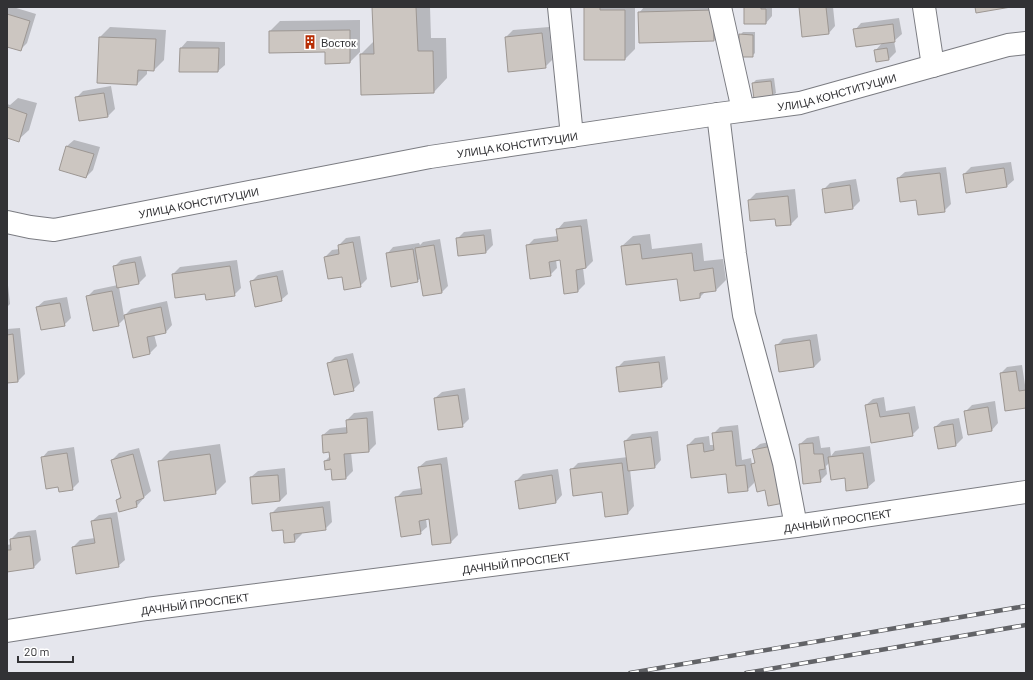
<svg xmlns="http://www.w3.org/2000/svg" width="1033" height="680" font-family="Barlow,sans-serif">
<rect width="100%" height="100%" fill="#e5e6ed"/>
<path fill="#0003" d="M7,7h6l23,7 -9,29 -7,7 -13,-4z
M373,7h57l1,31h15l1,40 -13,14 -73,-38 13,-13z
M585,7h50v42l-10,10z
M644,7h76l1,26 -7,7 -74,2 -1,-29z
M745,7h27v9l-6,7z
M800,7h33l2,19 -6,7z
M899,18l3,16 -8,7 2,11 -7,7 -12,2 -2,-10 8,-9 -28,-12 6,-7z
M360,20v32l-10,10 -24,-11 -56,-20 10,-10z
M110,27l56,3 -2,30 -10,10h-7v4l-10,10 -37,-47z
M549,27l3,33 -7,7 -39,-30 7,-7z
M743,32h12v21l-3,3 -12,-21z
M187,41l38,1v23l-7,6 -37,-23z
M774,78l2,15 -4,3 -19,-13 3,-3z
M111,86l4,23 -7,7 -32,-18 7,-7z
M18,98l19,5 -8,27 -11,10 -11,-3v-33l3,1z
M74,140l26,7 -7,23 -7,7 -19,-31z
M1011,162l3,18 -7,6 -43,-12 7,-7z
M946,167l5,37 -7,7 -27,-12 -19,-21 7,-6z
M856,179l4,22 -7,7 -27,4 -3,-22 7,-7z
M795,189l3,28 -7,7 -15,-6 -27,-18 7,-7z
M587,219l6,42 -7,7h-3l2,16 -7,7 -17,-32 -5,1 1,8 -7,7 -23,-29 7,-7 24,-3v-7l6,-7z
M491,229l2,16 -7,7 -28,-14 6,-6z
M650,234l2,15 50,-6 2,18 19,-2 3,21 -10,10 -10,1 -6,6 -22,-19 -51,6 -5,-38 11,-10z
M360,236l7,43 -7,7 -35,-29 7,-7 7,-1v-4l7,-7z
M440,239l8,47 -7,7 -20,-15 -4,3 -30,-27 6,-7 26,-4 1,2 3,-3z
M141,256l5,20 -7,7 -20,4 5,29 7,-7 36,-8 5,24 -6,7 -12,2 3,12 -7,7 -17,4 -8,-39 -7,7 -31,-28 7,-7 24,-5 -4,-18 7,-7z
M237,260l4,28 -7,7 -28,-2 -33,-19 7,-7z
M283,270l5,24 -7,6 -30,-18 7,-7z
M7,276l3,28 -3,3z
M67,297l4,21 -7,7 -27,-18 7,-6z
M20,328l5,46 -7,7 -11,1v-53z
M817,334l4,26 -7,7 -38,-21 7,-7z
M353,353l7,30 -7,7 -25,-26 7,-7z
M665,356l3,23 -7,7 -44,-18 7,-7z
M1022,365l3,20h1v22l-25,-34 6,-6z
M465,388l4,31 -7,7 -27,-28 7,-6z
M884,397l2,14 29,-5 4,22 -7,7 -40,6 -6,-36 7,-6z
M995,401l3,22 -6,7 -27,-18 7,-7z
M373,411l3,33 -7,7 -18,1 2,19 -7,7 -13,1 -1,-11 -7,-7 5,-5v-5l-7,-16 7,-6 17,-2v-7l7,-7z
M959,418l4,20 -7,7 -18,3 -3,-21 7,-6z
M738,425l4,35 9,-2 1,7 4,-4 -3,-11 7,-6 18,-4 -12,49 -11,-12h-1v6l-7,7 -21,-17 -38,-28 7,-7 14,-2 1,9h4l-1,-11 7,-7z
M658,431l3,29 -6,7 -25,2 4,37 -6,7 -25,-22 -32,-21 7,-7 50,-6 -3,-16 7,-7z
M819,436l2,12 9,-1 1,9 4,-5 35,-5 5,35 -7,6 -22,-10 -17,-14 -3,3 1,8 -7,7 -20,-37 7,-6z
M220,444l6,38 -11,11 -56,-31 11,-11z
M74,447l5,35 -7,7 -13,-3 -17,-28 6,-7z
M139,448l12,43 -8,7v1l-6,7 -20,-6 4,-4 -9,-36 7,-7z
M447,457l11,78 -7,7 -18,2 -4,-26 -3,1 1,8 -7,6 -24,-35 7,-7 19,-3 -3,-21 7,-6z
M285,468l2,26 -7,7 -29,-24 7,-6z
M558,469l4,26 -6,7 -40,-21 7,-7z
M330,501l2,21 -7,7 -24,3 1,2 -7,7 -24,-27 7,-7z
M117,512l8,48 -7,6 -45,-19 7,-7 15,-2 -3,-17 7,-6z
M36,530l5,30 -7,7 -27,4v-26l5,-1 -1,-5 7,-7z"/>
<path fill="#ccc6c1" stroke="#9d9793" d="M372,7h44l2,44h15l1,42 -73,2 -1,-41h14z
M584,7h16v3h25v50h-41z
M744,7h17v2h5v15h-22z
M799,7h27l3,27 -27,3z
M975,7h36l-35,6z
M713,10l1,31 -75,2 -1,-31z
M7,14l23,7 -9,30 -14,-4z
M893,24l2,18 -39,5 -3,-18z
M350,30v33l-25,1v-12l-56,1v-22z
M542,33l4,35 -38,4 -3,-35z
M739,34l14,1v22h-14z
M99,37l57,2 -2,32 -16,-1 -1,15 -40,-2z
M180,48h39l-1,24h-39z
M887,48l2,12 -13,2 -2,-12z
M771,81l2,16 -19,2 -2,-16z
M104,93l4,24 -29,4 -4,-24z
M7,107l20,7 -8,28 -12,-4z
M66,146l28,8 -8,24 -27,-8z
M1004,168l3,19 -41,6 -3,-19z
M940,173l5,39 -27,3 -2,-15 -16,2 -3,-24z
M850,185l3,24 -28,4 -3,-24z
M788,196l3,29 -15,1 -1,-7 -25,2 -2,-21z
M581,226l5,42 -10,2 2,22 -14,2 -4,-34 -11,2 2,14 -21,3 -4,-34 32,-4 -2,-12z
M484,235l2,18 -28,3 -2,-18z
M353,242l8,45 -17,3 -2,-13 -14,2 -4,-22 15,-3 -1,-9z
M640,244l2,15 50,-6 2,18 19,-3 3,23 -16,2v5l-20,3 -3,-22 -51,6 -5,-39z
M434,245l8,48 -19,3 -8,-48z
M413,249l5,33 -27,5 -5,-34z
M135,262l4,22 -22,4 -4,-22z
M230,266l5,30 -29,4 -1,-6 -30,4 -3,-24z
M277,276l5,25 -27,6 -5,-26z
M112,291l7,35 -26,5 -7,-35z
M60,303l5,23 -24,4 -5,-23z
M161,307l5,26 -19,4 3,17 -17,4 -9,-43z
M13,334l5,48 -11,1v-48z
M810,340l4,27 -35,5 -4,-27z
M347,359l7,32 -20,4 -7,-32z
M659,362l3,25 -43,5 -3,-25z
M1016,371l3,20 7,-1v18l-21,3 -5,-38z
M458,395l5,32 -25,3 -4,-32z
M877,403l3,14 29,-4 4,23 -42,7 -6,-38z
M988,407l4,24 -24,4 -4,-24z
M367,418l2,34 -25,2 2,25 -14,1 -1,-11 -6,1 -1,-9 6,-1 -1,-8 -6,1 -1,-18 25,-2 -1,-13z
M953,424l3,22 -18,3 -4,-22z
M732,431l4,35 9,-1 3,26 -20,2 -2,-19 -35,4 -4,-33 16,-2 1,9 10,-2 -2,-17z
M651,437l4,31 -27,3 -4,-30z
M813,443l1,11h9l2,15 -6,1 2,12 -18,2 -4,-40z
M772,446l12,57 -16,3 -3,-16 -8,2 -6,-28 4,-1 -3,-13z
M67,453l6,37 -14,2 -1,-5 -12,2 -5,-32z
M863,453l5,35 -22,3 -1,-13 -14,2 -3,-23z
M133,454l11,44 -8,3 1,6 -18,5 -3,-12 5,-2 -10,-38z
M210,454l6,40 -52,7 -6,-40z
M622,463l6,51 -23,3 -3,-25 -29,4 -3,-27z
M441,464l10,79 -19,2 -3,-26 -10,2 2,13 -20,3 -6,-40 27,-3 -4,-27z
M278,475l2,26 -28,3 -2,-27z
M552,475l4,28 -37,6 -4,-28z
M323,507l3,23 -32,4 1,8 -11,1 -1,-13 -11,1 -2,-18z
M111,518l8,49 -43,7 -4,-27 23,-4 -4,-22z
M30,536l4,32 -27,4v-22h4l-1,-11z"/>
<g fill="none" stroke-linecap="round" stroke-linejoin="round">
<defs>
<g id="minor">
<path d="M559,7l13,129"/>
<path d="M720,7l23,103"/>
<path d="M924,7l9,59"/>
<path d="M718,114l17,140 9,61 40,148 12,63"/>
<path id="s1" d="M7,222l23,5 24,3 376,-73 288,-43 82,-11 208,-58 18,-2"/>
<path id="s2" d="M7,631l140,-22 649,-83 230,-34"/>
</g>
</defs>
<use href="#minor" stroke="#7b7c82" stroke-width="24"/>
<use href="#minor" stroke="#fff" stroke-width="22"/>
<defs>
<path id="rail" d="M630,673l396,-67
M746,673l280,-48"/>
</defs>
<use href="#rail" stroke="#626367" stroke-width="4.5"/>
<use href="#rail" stroke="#fff" stroke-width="3" stroke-dasharray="9" stroke-linecap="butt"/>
</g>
<defs>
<symbol id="building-bare" viewBox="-9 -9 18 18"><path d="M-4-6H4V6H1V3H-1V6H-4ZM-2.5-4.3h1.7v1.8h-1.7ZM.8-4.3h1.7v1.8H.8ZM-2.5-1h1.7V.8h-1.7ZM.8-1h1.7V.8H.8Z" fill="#b72d03" stroke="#fff" stroke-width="2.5" paint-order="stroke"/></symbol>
</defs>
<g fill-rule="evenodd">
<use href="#building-bare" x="300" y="32" width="20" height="20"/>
</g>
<g text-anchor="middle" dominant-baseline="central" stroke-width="4" stroke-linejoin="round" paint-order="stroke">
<g font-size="11" fill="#323235" stroke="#fff" text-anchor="start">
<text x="321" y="42">Восток</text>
</g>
<g font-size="11" fill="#323235" stroke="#fff">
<text stroke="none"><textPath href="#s1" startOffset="843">УЛИЦА КОНСТИТУЦИИ</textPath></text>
<text stroke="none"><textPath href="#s1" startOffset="519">УЛИЦА КОНСТИТУЦИИ</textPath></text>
<text stroke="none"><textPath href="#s1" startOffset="195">УЛИЦА КОНСТИТУЦИИ</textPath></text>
<text stroke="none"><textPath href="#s2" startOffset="838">ДАЧНЫЙ ПРОСПЕКТ</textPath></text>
<text stroke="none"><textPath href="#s2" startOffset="514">ДАЧНЫЙ ПРОСПЕКТ</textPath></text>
<text stroke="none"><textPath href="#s2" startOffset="190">ДАЧНЫЙ ПРОСПЕКТ</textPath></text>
</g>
</g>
<rect width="1033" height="680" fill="none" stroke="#323235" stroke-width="16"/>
<path d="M18 656v6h55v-6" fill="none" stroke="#323235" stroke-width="2"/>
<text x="24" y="656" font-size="12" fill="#323235" stroke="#ffffff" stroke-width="3" paint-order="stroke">20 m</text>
</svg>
